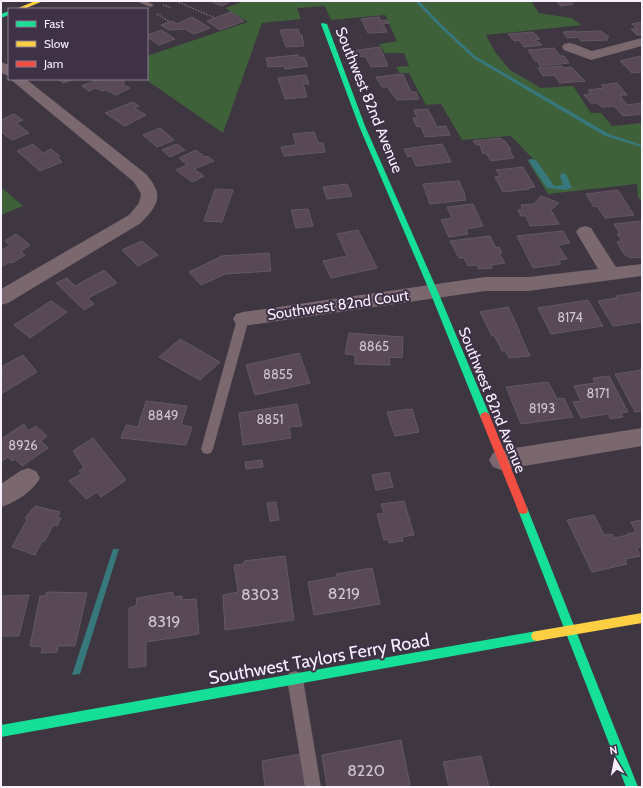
<svg xmlns="http://www.w3.org/2000/svg" width="643" height="788" font-family="Cabin,sans-serif">
<rect width="100%" height="100%" fill="#3e3641"/>
<path fill="#3e613a" d="M238,1h293l8,12 32,5 11,7 -96,10 9,17 15,18 31,18 32,-2 18,27h10l11,13 30,-3v78l-4,-3 -1,-14 -89,10 -20,-33 6,-1 -23,-24 -49,4 -21,-36 -15,1 -17,-32h-9l-4,-6 13,-1 -5,-13h-19l-6,-9 18,-3 -12,-26 -54,5 -6,-14 -28,2 4,11 -39,4 -39,110 -78,-54h2v-23l101,-34 -23,-14 15,-5z
M1,187l22,19 -22,9z"/>
<path fill="#37787d" d="M531,159l5,1 18,26 9,-1 -3,-9 2,-3 4,1 6,14 -7,2 -18,-2 -19,-28z
M113,549h6l-39,125 -8,1z"/>
<g fill="none" stroke-linecap="round" stroke-linejoin="round">
<path fill="#37787d" fill-rule="evenodd" d="M415,1h4l23,24 33,31 134,78 33,11v2l-37,-11 -132,-78 -33,-31z"/>
</g>
<path fill="#594855" stroke="#635a61" d="M210,1h21l-9,5z
M556,1h14l3,3 -12,2z
M231,12l13,9 -24,9 -13,-9z
M192,17l18,11 -16,6 -9,-5 -16,1 -8,-5 12,-4 4,3z
M379,17l2,4 5,-1 3,3 -6,1 4,8 -19,1 -7,-14z
M642,22v13h-5l-6,-6h6l-5,-5z
M298,29l2,6h2l2,11 -18,1 -6,-17z
M162,30l4,3 9,6 -16,6 -12,-8v-2z
M576,31v1l25,-1 8,6h-3l2,3 -27,1 -3,-4 -11,1 -4,-6z
M533,32l7,7 -5,1 7,5 -18,2 -5,-7 -5,1 -6,-7z
M380,47l8,19 -17,1 -5,-10 -12,-1 -2,-5z
M554,48l6,8h4l5,7 -29,3 -3,-5h-2l-7,-11z
M298,55l1,3 5,-1 4,9 -23,3 -1,-3 -16,1 -2,-9z
M640,56l2,1v15l-10,1 -12,-12z
M562,66l2,2 7,-1 14,14 -25,2 -6,-8 -11,1 -5,-8z
M403,74l8,18h5l3,7 -22,1 -10,-13h-5l-6,-10z
M306,75l3,9h-6l4,13 -22,2 -7,-21z
M58,79h17l-12,4z
M99,79h20l6,3 -3,2 8,4 -14,7 -10,-5 -4,1 -7,-3 -6,3 -7,-5z
M617,83l10,12h-7l3,4h-2l1,2h2l3,4 15,-2v11l-19,2 -9,-10 -12,1 -5,-4h-6l-7,-8 7,-1 -3,-4 16,-2 -3,-3z
M133,102l6,4 -5,2 12,7 -21,11 -20,-13z
M428,109l9,18 9,-1 4,9 -25,2 -4,-11 -4,1 -4,-9h4l-3,-8z
M14,114l9,6 -7,3 13,10 -17,7 -11,-8v-12z
M160,128l14,12 -17,7 -14,-12z
M314,132l4,11h5l2,9 -41,4 -3,-9 15,-2 -3,-11z
M501,138l2,3h2l6,9h-2l5,8 -23,3 -5,-8 -3,1 -3,-9h-4l-3,-4z
M33,144l10,9 8,-4 9,7 -2,2 4,4 -22,9 -23,-20z
M177,144l8,6 -15,7 -8,-7z
M442,144l9,18 -35,4 -4,-10 -4,1 -4,-8z
M196,150l9,7 2,-1 7,5 -20,8 10,7 -12,6 -16,-12 11,-5 -8,-7z
M523,167l12,20 -7,1 1,1 -26,3 -8,-15 5,-1 -4,-6z
M459,181l6,14h-1l2,5 -36,4 -7,-20z
M347,184l5,12 -25,3 -4,-12z
M215,189l18,1 -11,32 -18,-1z
M618,190l16,25 -29,3 -8,-12 -3,1 -8,-13z
M541,196l18,7 -8,7 8,14 -29,2 -4,-10h-5l-3,-6h4l-1,-5 13,-1z
M473,204l10,22 -17,3 2,5 -19,3 -8,-17 11,-2 -5,-11z
M308,209l5,17 -17,2 -5,-18z
M642,221v36l-11,1 -7,-4 -7,-12 5,-1 -5,-7h3l-6,-10z
M358,230l19,38 -46,10 -8,-17 24,-5 -10,-22z
M563,231l7,12 -12,2 9,14 -9,1 3,4 -28,4 -16,-32z
M16,234l14,11 -9,6 4,4 -13,8 -2,-1 -9,5v-16l9,-6 -5,-4z
M490,236l6,12 3,-1 3,6h-3l6,10 -14,2 1,3 -13,1 -2,-4 -9,1 -4,-8h-5l-9,-17z
M142,241l16,14 -20,11 -16,-16z
M269,253l2,18 -46,3 -24,11 -12,-13 33,-16z
M104,270l13,13 -29,15 6,6 -10,6 -28,-27 11,-5 8,8z
M641,292l1,30 -29,4 -15,-25 19,-3 -1,-2z
M588,300l15,26 -52,8 -13,-26z
M51,301l16,11 -37,26 -16,-13z
M508,307l12,25h-1l11,24 -21,2 -4,-7h-3l-8,-16 -2,1 -12,-24z
M349,333l54,4 -1,21 -13,-1 1,8 -35,-1v-9l-10,-1z
M180,339l40,23 -20,18 -41,-23z
M299,353l11,30 -55,12 -9,-30z
M23,355l14,17 -36,22v-20l2,-2 -2,-5z
M642,370v41l-7,1 -20,-38z
M609,376l19,36 -7,1 2,4 -13,2 -2,-5 -27,4 -8,-16 8,-1 -7,-15 21,-3 -2,-5z
M548,382l9,17 7,-1 9,19 -52,7 -15,-37z
M146,401l41,5 -6,19 11,2 -6,18 -65,-7 5,-13 12,2z
M297,404l5,22 -13,1 2,11 -48,7 -4,-32z
M412,409l7,23 -24,4 -8,-24z
M24,424l4,7 8,-5 11,10 -6,5 7,7 -26,18 -7,-7 -3,2 -4,-4 -7,5v-23z
M93,438l33,42 -25,17 -4,-5 -11,7 -17,-18 12,-7 -2,-3 5,-3 -11,-17z
M262,460l1,7 -17,2 -1,-7z
M389,472l4,15 -17,3 -4,-15z
M404,501l10,34 -12,2 1,4 -14,2 -1,-4 -4,1 -7,-26 7,-1 -3,-9z
M276,502l3,18 -9,1 -3,-18z
M35,506l25,6 -3,6h4l-4,8 -4,-1 -8,16h-3l-7,14 -23,-8 15,-27 -2,-2z
M594,515l10,20 8,-1 2,4 14,-3 -1,-1 9,-2 -5,-10 11,-2v27l-5,1 3,8 -15,3 2,5 -35,8 -25,-52z
M285,556l9,64 -69,10 -2,-35 15,-3 -4,-27 10,-1v-3z
M372,568l8,36 -66,11 -6,-33 29,-5 -1,-3z
M47,592l40,1 -12,53h-17l-1,6 -16,1 1,-6 -12,-1 10,-50h5z
M173,592v5l9,-1v4l14,-1 3,35 -53,8v24l-17,2v-60l7,-2 1,-8z
M29,595l-10,41h-18v-40z
M401,740l9,45 -9,2h-74l-5,-32z
M301,754l5,33h-41l-3,-26z
M481,756l8,31h-40l-6,-25z"/>
<g fill="none" stroke-linecap="round" stroke-linejoin="round">
<path stroke="#786a71" stroke-width="1.5" stroke-dasharray="1.5 1.5" stroke-linecap="butt" d="M176,1l39,17
M163,5l9,3
M157,14l13,8"/>
<path fill="#7b686e" fill-rule="evenodd" d="M136,1h10l8,4 -4,2z
M243,315l4,1 2,3 -36,130 -2,4 -4,1 -4,-1 -2,-4 36,-130 2,-3z
M295,671l6,2 2,6 18,108h-16l-18,-108 2,-6z"/>
<path fill="#7b686e" fill-rule="evenodd" d="M642,38v8l-51,14 -27,-10 -2,-3 2,-3 5,-1 5,1 18,7z
M1,62l8,3v11l-8,-3z
M10,79h16l120,95c18,21 13,30 -5,49l-133,80 -7,2v-16l128,-74 10,-12 2,-9 -7,-12z
M585,226l6,2 25,39 26,-3v12l-114,15h-43l-242,35 -7,-2 -3,-5 3,-5 7,-2 242,-35h43l70,-8 -22,-37 3,-4z
M642,428v18l-141,24 -8,-3 -4,-7 4,-7 8,-3z
M28,468l8,3 4,7c-7,13 -25,25 -39,29v-23l19,-13z"/>
<path fill="#16e098" fill-rule="evenodd" d="M9,11v4l-8,3v-4z
M322,23l5,1 38,102 73,166 52,124 -2,3h-6l-2,-3 -50,-124 -71,-166 -38,-102z
M523,506l4,1 1,3 110,277h-12l-108,-277 1,-3z
M537,631l4,1 2,4 -2,4 -4,1 -536,96v-12z"/>
<path fill="#ffcf43" fill-rule="evenodd" d="M35,1h8l-19,8h-8z
M642,613v10l-105,18 -4,-1 -2,-4 2,-4 4,-1z"/>
<path fill="#f24e42" fill-rule="evenodd" d="M485,412l3,1 2,3 38,94 -1,3 -4,1 -4,-1 -1,-3 -38,-94 2,-3z"/>
</g>
<g text-anchor="middle" dominant-baseline="central" stroke-width="4" stroke-linejoin="round" paint-order="stroke">
<g font-size="13" fill="#d1c6d4">
<text x="570" y="317">8174</text>
<text x="374" y="346">8865</text>
<text x="278" y="374">8855</text>
<text x="598" y="393">8171</text>
<text x="542" y="408">8193</text>
<text x="163" y="415">8849</text>
<text x="270" y="419">8851</text>
<text x="23" y="445">8926</text>
</g>
<g font-size="15" fill="#f9f0fe" stroke="#3f3146">
<text transform="translate(369 100) rotate(68)">Southwest 82nd Avenue</text>
<text transform="translate(338 305) rotate(-8)">Southwest 82nd Court</text>
<text transform="translate(492 400) rotate(68)">Southwest 82nd Avenue</text>
</g>
<g font-size="16" fill="#d1c6d4">
<text x="344" y="593">8219</text>
<text x="260" y="594">8303</text>
<text x="164" y="621">8319</text>
<text x="366" y="770">8220</text>
</g>
<g font-size="18" fill="#f9f0fe" stroke="#3f3146">
<text transform="translate(319 659) rotate(-10)">Southwest Taylors Ferry Road</text>
</g>
</g>
<rect width="643" height="788" fill="none" stroke="#f9f0fe" stroke-width="4"/>
<rect x="8" y="8" width="140" height="72" fill="#3f3146" stroke="#897d90"/>
<rect x="16" y="21" width="20" height="6" fill="#16e098" stroke="#897d90"/>
<text x="44" y="28" font-size="12" fill="#f9f0fe">Fast</text>
<rect x="16" y="41" width="20" height="6" fill="#ffcf43" stroke="#897d90"/>
<text x="44" y="48" font-size="12" fill="#f9f0fe">Slow</text>
<rect x="16" y="61" width="20" height="6" fill="#f24e42" stroke="#897d90"/>
<text x="44" y="68" font-size="12" fill="#f9f0fe">Jam</text>
<g transform="translate(615 760) rotate(350)" stroke="#3f3146" stroke-width="3" paint-order="stroke">
<path d="M0-3L7 15L0 10L-7 15Z" fill="#f9f0fe"/>
<text y="-6" font-size="11" font-weight="bold" text-anchor="middle" fill="#f9f0fe">N</text>
</g>
</svg>
